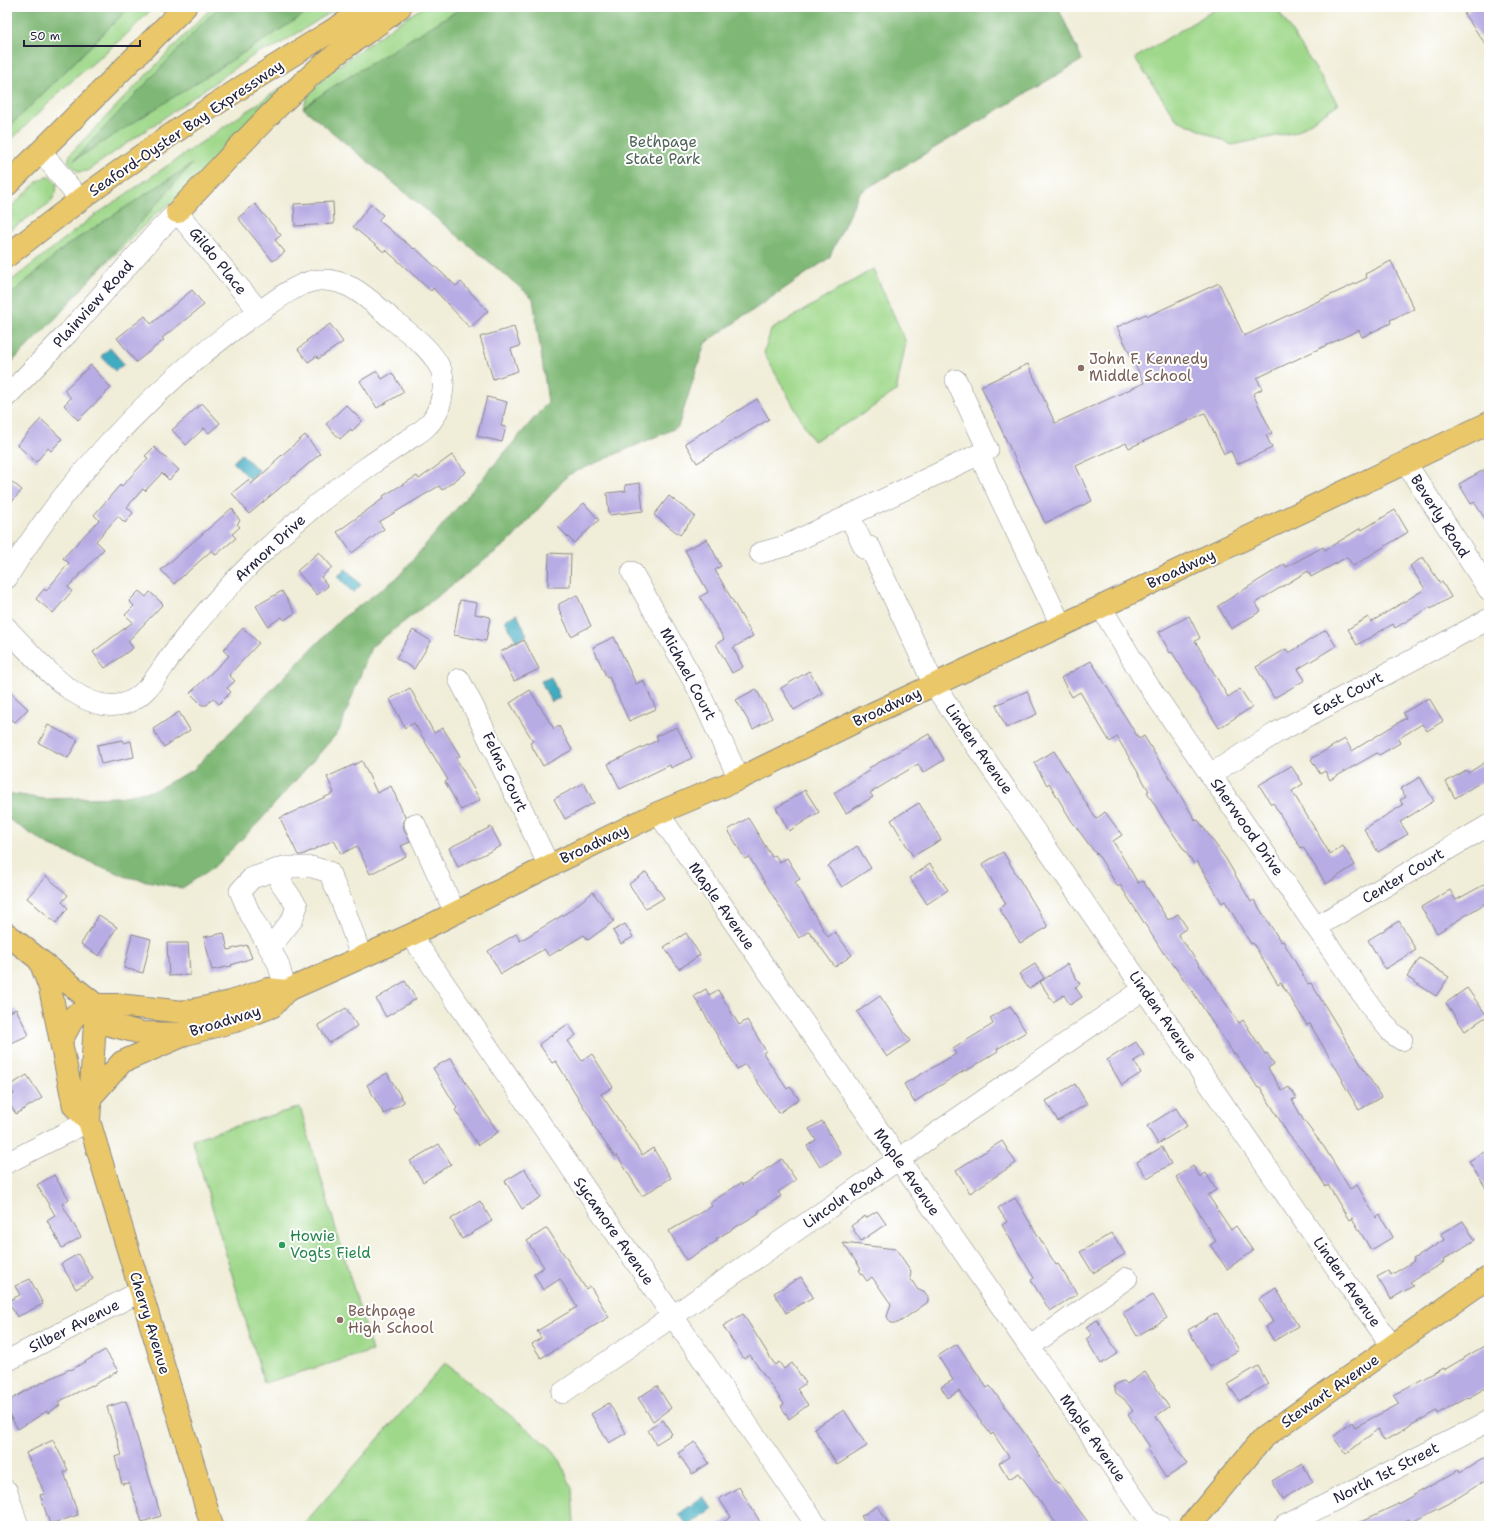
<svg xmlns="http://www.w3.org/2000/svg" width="1496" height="1533" font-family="'Shantell Sans',sans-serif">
<rect width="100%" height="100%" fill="#fff"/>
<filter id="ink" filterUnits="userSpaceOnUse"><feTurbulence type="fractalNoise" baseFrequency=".025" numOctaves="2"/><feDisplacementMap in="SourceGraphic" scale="8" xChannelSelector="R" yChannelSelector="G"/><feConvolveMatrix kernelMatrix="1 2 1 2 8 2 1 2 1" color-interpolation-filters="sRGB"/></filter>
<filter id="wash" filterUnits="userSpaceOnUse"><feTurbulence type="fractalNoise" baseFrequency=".012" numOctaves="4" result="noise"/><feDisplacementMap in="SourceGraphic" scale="16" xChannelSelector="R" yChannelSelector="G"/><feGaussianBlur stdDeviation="0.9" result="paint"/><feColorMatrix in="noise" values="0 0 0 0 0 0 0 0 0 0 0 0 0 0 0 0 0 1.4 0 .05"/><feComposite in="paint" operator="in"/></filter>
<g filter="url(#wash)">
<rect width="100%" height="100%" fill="#f0edd8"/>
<path fill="#9fd88a" stroke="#607d62" d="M130,7h24l-28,28 -60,51 -59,58v-15z
M212,7h127l-67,42 -12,2 -173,120 -9,1 -10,-11 3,-8z
M423,7h40l-134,82 -26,19 6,-14 22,-23 64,-46z
M1219,7h57l62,97 -42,28 -64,13 -56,-26 -41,-61z
M294,79l-111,115 -27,20 -78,77 113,-126 -125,81 -59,52v-14l84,-66z
M46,177h5l6,7 -1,8 -5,10 -44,30v-21l31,-30z
M873,269l33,73 -10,49 -41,28 -42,22 -49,-88 7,-23z
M300,1107l72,244 -108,32 -72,-244z
M445,1363l106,85 10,14 11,27 2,37h-272z"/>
<path fill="#7fb876" stroke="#506d58" d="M7,7h123l-123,122z
M218,7h98l-243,154z
M463,7h595l24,53 -223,133 -30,65 -124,85 -27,84 -110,48 -56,64 -141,108 -32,84 -81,92 -44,44 -32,21 -55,-11 -79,-32 -41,-27v-25l37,6 75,-2 36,-7 38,-20 148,-151 56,-41 151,-176 -15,-104 -230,-190 26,-19z
M192,164l-138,156 -47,47v-69l59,-52z"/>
<path fill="#41acc1" stroke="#32677e" d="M110,348l14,16 -9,7 -14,-15z
M242,454l17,17 -9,8 -17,-17z
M346,569l15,16 -8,8 -15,-17z
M517,614l10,21 -11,6 -11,-21z
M551,677l9,21 -9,4 -10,-21z
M703,1496l9,13 -24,17 -9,-12z"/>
<g id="blocks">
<path fill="#b8ace4" d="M1474,7h15v42l-25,-35z
M333,202l1,22 -39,2 -1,-22z
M255,204l26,31 -6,5 10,12 -12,9 -35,-43z
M371,204l12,11 -5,5 36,29 1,-1 41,38 5,-4 27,29 -18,17 -37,-40 -2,3 -45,-41 -2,2 -31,-25z
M1391,261l23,48 -24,11 1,3 -29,14 -3,-7 -102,48 5,11 -9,5 19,39 -6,2 6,13 -35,16 -6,-13 -7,3 -19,-41 -76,35 -3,-5 -50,23 16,35 -47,22 -64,-137 47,-22 27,59 89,-40 -27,-56 29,-13 2,2 71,-33 25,53 123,-58 -2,-4z
M192,290l12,15 -42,33 2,2 -28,22 -19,-24 28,-22 6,8z
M330,324l13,18 -25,17 -1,-3 -9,6 -10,-13 9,-7 -1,-1z
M514,327l6,19 -9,3 7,22 -25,8 -13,-42z
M91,365l20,23 -33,32 -14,-15 7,-7 -7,-8z
M377,371l5,8 10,-6 12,19 -27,16 -17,-27z
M487,397l20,5 -6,24 5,1 -4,15 -25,-6z
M757,399l12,20 -72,44 -12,-20z
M202,403l18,20 -11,10 -5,-5 -18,17 -14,-15z
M346,405l16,16 -10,10 -1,-2 -11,10 -14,-15z
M41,419l21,20 -11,12 -3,-3 -12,14 -19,-17z
M305,435l15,19 -71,60 -17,-21 16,-13 3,4 24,-21 -1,-1z
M154,447l25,23 -10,10 -7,-7 -17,18 -2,-2 -16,18 6,6 -8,10 -7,-7 -22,25 8,8 -36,38 4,4 -19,22 -17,-14 8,-10 2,2 23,-28 -6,-5 36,-38 -5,-5 26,-30 1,2 27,-29 -3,-2z
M452,455l14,17 -24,18 -3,-4 -60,36 5,7 -32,24 -15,-21 47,-34 -1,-2 34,-20 2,3z
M1489,467v58l-15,-23 -3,2 -12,-20z
M7,478l15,12 -15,17z
M640,483l3,28 -34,4 -2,-22 19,-2 -1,-6z
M669,496l26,20 -15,19 -26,-20z
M584,503l15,17 -25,23 -16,-16z
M232,508l8,13 -3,3 3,3 -8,7 4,4 -20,17 -4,-5 -38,34 -13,-14z
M1395,510l13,22 -55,34 -6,-9 -36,20 -3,-6 -53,32 6,8 -30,18 -13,-23 67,-42 1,3 37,-20 2,3 36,-22 1,2z
M707,539l14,27 -6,4 38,66 -20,12 10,19 -11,6 -16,-29 8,-5 -24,-42 8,-5 -23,-42z
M319,552l13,15 -11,10 7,9 -11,9 -20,-24z
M549,553l22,1 -1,33h-22z
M1423,557l17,26 2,-1 9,15 -20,12 -1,-2 -35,21 -2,-4 -36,21 -9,-16 20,-12 3,5 54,-33 -15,-23z
M139,591l7,6 4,-5 13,12 -35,37 5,7 -28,20 -12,-16 40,-30 -8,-7 9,-9 -5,-5z
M282,591l13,22 -11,7 -2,-3 -14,9 -12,-20z
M577,595l14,31 -20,10 -12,-27v-5z
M460,600l17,3 -2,11 15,3 -4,24 -32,-6z
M1189,616l11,22 -5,3 33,56 12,-8 12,18 -33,21 -47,-76 -2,1 -11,-21z
M243,628l16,15 -30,32 6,6 -8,7 4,4 -12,12 -6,-6 -6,7h-5l-12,-12 39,-37 -6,-6z
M413,630l18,11 -17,28 -18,-11z
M1326,630l10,16 -38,23 7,11 -31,18 -18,-31 30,-18 3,4z
M614,637l22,47 7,-4 13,29 -27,12 -20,-44 -2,1 -14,-31z
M524,640l15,29 -25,12 -14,-29z
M1091,661l48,78 5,-3 52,85 2,-1 28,39 25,43 3,-2 27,42 2,-1 25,43 3,-1 70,114 -22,13 -17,-29 1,-1 -33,-56 -3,1 -26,-42 -3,2 -25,-42 -2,1 -26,-43 -3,2 -25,-42 -3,3 -29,-42 -18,-30 2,-1 -32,-54 -7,5 -30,-50 -8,5 -11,-19z
M809,671l13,22 -28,17 -13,-22z
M410,688l24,45 9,-5 17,28 -4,2 24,42 -19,10 -16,-28 3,-2 -34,-57 -9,5 -15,-29z
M7,689l21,20 -13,13 -8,-7z
M756,689l16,29 -19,11 -17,-29z
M530,690l24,39 5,-3 13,24 -29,16 -13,-23 3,-2 -23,-38z
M1027,691l10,23 -31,14 -10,-23z
M1429,698l14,23 -16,10 -5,-7 -24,15 2,4 -21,12 -2,-2 -47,27 -5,-9 -5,3 -9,-15 34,-20 7,12 54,-33 -3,-5z
M179,712l11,18 -26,17 -11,-18z
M48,725l30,15 -10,18 -29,-15z
M677,727l15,31 -21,10 -1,-3 -50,24 -12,-25 50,-24 -2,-4z
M929,734l15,26 -21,13 -5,-9 -48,29 3,4 -27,16 -12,-20 36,-23 -1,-2z
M123,740l1,3 7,-2 3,16 -33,7 -4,-19z
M1054,751l42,68 9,-7 17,23 -9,6 25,42 5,-2 25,39 10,-6 9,14 -9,6 61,89 4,-3 22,34 2,-1 7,11 -6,4 6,10 8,13 7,-4 7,11 -4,2 12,21 20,26 26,42 7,-4 19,33 4,-3 13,22 -22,13 -19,-32 -3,2 -21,-35 -2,2 -17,-28 -21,-25 -28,-47 -2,1 -23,-35 -1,1 -22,-32 -17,-27 -30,-42 -1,1 -44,-69 -2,2 -21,-34 -1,1 -25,-34 -22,-37 -2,2 -13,-22z
M1489,760v17l-34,21 -9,-16 20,-12 2,3z
M362,761l15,32 14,-7 14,31 -2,6 1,6 6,13 -9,4 5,10 -36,18 -13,-28 -16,8 -7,-14 -32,15h-4l-18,-37 54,-25 -7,-16z
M1291,766l12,18 -11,7 38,63 13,-8 12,19 -29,19 -23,-37 -2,1 -28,-45 -2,1 -12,-19z
M1420,777l14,24 -34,21 8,12 -30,18 -14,-23 39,-24 -3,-5 6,-3 -6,-8z
M584,783l10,20 -29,16 -11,-20z
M805,790l14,22 -30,19 -13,-23z
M919,803l22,37 -28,16 -22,-36z
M748,818l24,39 3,-2 5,7 7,-4 13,21 -5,3 33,55 7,-5 17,23 -17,12 -26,-36 -10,7 -50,-81 -4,2 -17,-29z
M491,827l10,19 -43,21 -9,-19z
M857,846l14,22 -29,19 -14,-21z
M1003,852l45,75 -28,16 -21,-35 7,-4 -24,-40z
M930,864l18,26 -21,14 -17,-26z
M646,872l18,26 -18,11 -17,-25z
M46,876l22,19 -6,7 6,6 -12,15 -29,-25z
M1489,882v19l-52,32 -16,-26 29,-17 6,10z
M593,892l21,29 -26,19 -4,-5 -35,21 -5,-7 -43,25 -13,-23 28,-17 4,7 48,-29z
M99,915l18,12 -18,29 -18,-12z
M1399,921l17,29 -31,19 -17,-29z
M625,924l8,13 -12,7 -8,-13z
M224,933l4,17 19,-5 5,13 -21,7 1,1 -20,4 -8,-33z
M686,933l14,22 -21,14 -15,-22z
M132,934l19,5 -8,34 -19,-5z
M167,943h21l2,32 -21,1z
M1420,958l29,19 -13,19 -29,-19z
M1035,964l9,14 -15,11 -10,-15z
M1067,964l13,20 -5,3 7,10 -12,8 -6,-10 -11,7 -13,-20z
M405,981l11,18 -30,18 -10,-18z
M1467,988l20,28 -22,15 -19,-28z
M706,989l3,6 9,-5 21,35 8,-5 19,31 -3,2 24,36 3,-2 9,12 -20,14 -34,-49 -8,5 -43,-73z
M880,996l30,45 -23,16 -30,-45z
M1010,1006l16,26 -29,17 1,2 -32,20 -1,-1 -51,32 -10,-18 52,-30 -3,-5 40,-25 -3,-6z
M346,1008l11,18 -28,17 -11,-18z
M16,1009l13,26 -22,10v-32z
M568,1024l8,11 -8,6 14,20 10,-7 21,33 -12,7 41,61 11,-7 18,30 -29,18 -25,-41 -2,2 -22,-32 1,-1 -38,-63 -4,2 -13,-19z
M1136,1042l8,13 -10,6 7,12 -19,12 -15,-25z
M451,1058l22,37 25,37 -20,13 -23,-35 2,-2 -24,-40z
M387,1073l17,29 -20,12 -17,-29z
M27,1075l15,23 -26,16 -9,-14 7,-6 -5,-8z
M1075,1084l12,20 -29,17 -12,-20z
M1176,1108l11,18 -29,18 -11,-18z
M822,1121l19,33 -21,13 -13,-21 9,-6 -7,-11z
M1002,1141l14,22 -46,30 -14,-23z
M439,1144l12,20 -28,18 -13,-21z
M1162,1147l9,17 -24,14 -10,-16z
M1484,1152l5,9v32l-20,-32z
M782,1159l14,21 -18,12 3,4 -23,15 1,2 -43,26 1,2 -31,19 -17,-29 43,-25 -2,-3 31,-20 1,2z
M1193,1166l7,11 6,-4 10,17 -8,5 23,35 5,-4 17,25 -26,18 -17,-24 6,-4 -7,-11h1l-34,-53z
M525,1169l16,28 -19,12 -17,-28z
M54,1175l15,24 -7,5 19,33 -19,11 -15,-28 8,-5 -18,-30z
M1015,1198l41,67 2,-1 19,30 -27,17 -19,-31 3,-2 -32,-53 5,-3 -9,-14z
M480,1201l12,20 -30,18 -11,-20z
M877,1211l9,13 -25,17 -10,-15 14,-10 1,2z
M1463,1221l12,19 -32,20 1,2 -34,20 3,4 -22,13 -14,-22 11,-6 3,4 23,-14 -1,-2 31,-19 -3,-6z
M547,1228l39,61 4,-3 19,31 -68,41 -9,-14 9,-6 -4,-7 40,-24 -17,-28 -17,11 -9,-16 10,-7 -17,-26z
M1112,1233l13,21 -32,19 -13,-21z
M843,1243l53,6 15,22 -1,7 8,12 6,1 4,6v5l-30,21h-7l-4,-6 4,-13 -19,-27 -5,4 -8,-11 2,-1z
M78,1254l15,25 -17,10 -15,-25z
M801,1277l12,20 -27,16 -12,-20z
M30,1279l13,25 -26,13 -9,-16 12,-6 -5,-9z
M1276,1288l22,38 -24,15 -9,-14 8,-5 -14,-23z
M1153,1295l14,23 -30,18 -14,-23z
M1217,1313l22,37 -29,17 -22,-37z
M743,1314l32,51 4,-3 5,7 8,-6 14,20 -9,6 11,16 -19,14 -8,-13 3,-2 -34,-49 -6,4 -21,-33z
M1097,1320l21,33 -17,11 -15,-25 6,-4 -6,-8z
M1489,1343v43l-21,12 -1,-1 -30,17 -1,-3 -52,30 -6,-12 -32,25 -13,-17 19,-15 3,5 44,-23 -6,-9 50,-27 1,2z
M957,1344l30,44 3,-2 35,48 32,49 1,-1 33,44h-33l-39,-53 -10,6 -10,-16 10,-6 -16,-24 -2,2 -32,-44 -11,7 -7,-11 12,-7 -15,-24z
M105,1350l13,21 -26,15v-1l-34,17 2,3 -12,8 -1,-2 -29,18 -11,-18v-9l22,-13 41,-20 1,1z
M1258,1366l10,18 -29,17 -11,-17z
M1145,1372l24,35 -13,9 31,48 -21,14 -19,-29 3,-2 -22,-32 5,-4 -9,-12 -8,-6 -2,-7 6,-4 4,-1 3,3z
M657,1386l14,22 -18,13 -15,-23z
M126,1401l35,115 -19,6 -13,-39 -7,1 -7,-27 7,-2 -15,-48z
M609,1403l17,30 -17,10 -18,-29z
M844,1410l23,36 -30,19 -23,-37z
M663,1420l9,14 -16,10 -8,-14z
M53,1440l15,30 -4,2 14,43 -28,9 -10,-29 5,-1 -19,-41z
M695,1442l14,21 -17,11 -14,-21z
M1489,1455v23l-41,26 -38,19 -1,-4 -14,7h-44l45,-21 63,-35 1,3z
M1302,1463l10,18 -29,18 -11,-18z
M739,1487l21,35 -7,4h-36l14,-9 -12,-18z
M878,1506l12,20h-23l-6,-10z"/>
</g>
</g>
<g filter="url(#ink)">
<use href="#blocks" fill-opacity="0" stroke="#89888a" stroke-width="1"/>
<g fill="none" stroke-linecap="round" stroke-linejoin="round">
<defs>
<path id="minor" d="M41,151l39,49
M7,396l61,-63 90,-102 19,-19 82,99
M979,454l82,171
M1405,462l84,128
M849,515l16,34 5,-2 64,138 410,594 48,67
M760,553l25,-7 203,-96 -32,-70
M632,572l65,115 42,92
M7,578c16,-28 35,-54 55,-80 57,-72 123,-136 198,-187 16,-11 40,-30 59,-31 31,-2 51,21 73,39 16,14 37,27 47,47 5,8 5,20 3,29 -1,11 -8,25 -16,32 -6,6 -14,10 -20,14 -14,9 -27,18 -40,27 -73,50 -140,115 -193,185 -14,18 -26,45 -50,51 -43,11 -86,-45 -113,-72l-3,-4
M1101,607l41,69 232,335 19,23 9,6
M459,679l15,29 75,158
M1211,774l65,-41 213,-114
M658,813l493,709 9,4
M415,824l40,89
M1316,927l173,-102
M411,935l406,591
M270,948l22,-28 5,-14 -16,-23 3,-16
M286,991l-8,-28 -28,-49 -10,-23 12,-13 32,-11h28l17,5c13,29 23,55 32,86
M7,1163l82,-42
M1029,1347l98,-69
M7,1361l134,-70
M562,1393l582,-404
M7,1491l11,35
M1284,1526l205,-105"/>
<path id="major" d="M7,934l89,71 14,20 32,8 44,1 49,-13 38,-15 13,-15 125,-56 138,-69 109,-53 81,-34 128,-63 234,-109 388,-184
M40,961l10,27 24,118 15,15
M96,1005l-7,116 123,405
M61,1041l14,-26 21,-10h22l66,7 47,-10 37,-13 18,2
M90,1098l32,-36 58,-25
M1190,1526l73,-88 226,-161"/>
<path id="highway" d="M7,185l178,-178
M177,212c47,-48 91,-99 141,-143 26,-23 56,-40 82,-62
M7,256c75,-59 152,-115 232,-167 43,-28 88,-55 131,-82"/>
</defs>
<use href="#minor" stroke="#89888a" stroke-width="22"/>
<use href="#major" stroke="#89888a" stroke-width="24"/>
<use href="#highway" stroke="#89888a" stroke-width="24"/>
<use href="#minor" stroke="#fff" stroke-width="21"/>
<use href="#major" stroke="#eac769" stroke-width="22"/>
<use href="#highway" stroke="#eac769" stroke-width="22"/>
</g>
</g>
<g fill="#8d6e63" stroke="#fff" stroke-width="1.5">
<circle cx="1081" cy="368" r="4"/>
<circle cx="340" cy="1320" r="4"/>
</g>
<circle fill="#2e9e5b" stroke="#fff" stroke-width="1.5" cx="282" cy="1245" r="4"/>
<g text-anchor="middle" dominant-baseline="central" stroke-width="4" stroke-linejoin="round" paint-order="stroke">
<g font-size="15" fill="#22223b" stroke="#fff">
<text transform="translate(186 128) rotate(-34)">Seaford-Oyster Bay Expressway</text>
<text transform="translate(218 261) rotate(51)">Gildo Place</text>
<text transform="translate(93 304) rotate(-48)">Plainview Road</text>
<text transform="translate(1440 516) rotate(57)">Beverly Road</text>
<text transform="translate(270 548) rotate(-43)">Armon Drive</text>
<text transform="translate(1181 569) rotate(-25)">Broadway</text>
<text transform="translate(688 674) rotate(62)">Michael Court</text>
<text transform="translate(1348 694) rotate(-28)">East Court</text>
<text transform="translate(887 707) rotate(-25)">Broadway</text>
<text transform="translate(979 749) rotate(55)">Linden Avenue</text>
<text transform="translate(505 772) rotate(65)">Felms Court</text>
<text transform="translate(1247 827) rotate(55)">Sherwood Drive</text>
<text transform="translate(594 844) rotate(-25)">Broadway</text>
<text transform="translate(1403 876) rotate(-31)">Center Court</text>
<text transform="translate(722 906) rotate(55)">Maple Avenue</text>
<text transform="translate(1163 1016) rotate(55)">Linden Avenue</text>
<text transform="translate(225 1021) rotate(-17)">Broadway</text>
<text transform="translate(907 1172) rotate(55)">Maple Avenue</text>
<text transform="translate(843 1198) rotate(-35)">Lincoln Road</text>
<text transform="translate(614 1231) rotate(55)">Sycamore Avenue</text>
<text transform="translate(1347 1282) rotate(55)">Linden Avenue</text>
<text transform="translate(150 1323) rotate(73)">Cherry Avenue</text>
<text transform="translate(74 1326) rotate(-27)">Silber Avenue</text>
<text transform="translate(1330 1391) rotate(-35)">Stewart Avenue</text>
<text transform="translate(1093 1438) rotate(55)">Maple Avenue</text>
<text transform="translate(1386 1473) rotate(-27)">North 1st Street</text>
</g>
<g font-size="15" fill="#4e6257" stroke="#fff">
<text x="663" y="142">Bethpage<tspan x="663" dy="17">State Park</tspan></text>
</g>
<g font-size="15" fill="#785e54" stroke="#fff" text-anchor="start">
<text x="1089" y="359">John F. Kennedy<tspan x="1089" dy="17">Middle School</tspan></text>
<text x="348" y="1311">Bethpage<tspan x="348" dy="17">High School</tspan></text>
</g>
<g font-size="15" fill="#27864d" stroke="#fff" text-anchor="start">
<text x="290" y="1236">Howie<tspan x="290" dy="17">Vogts Field</tspan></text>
</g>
</g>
<rect width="1496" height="1533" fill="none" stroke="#fff" stroke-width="24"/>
<path d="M24 40v6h116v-6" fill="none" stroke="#22223b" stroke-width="2"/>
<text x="30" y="40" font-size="12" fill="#22223b" stroke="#ffffff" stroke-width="3" paint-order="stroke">50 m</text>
</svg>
